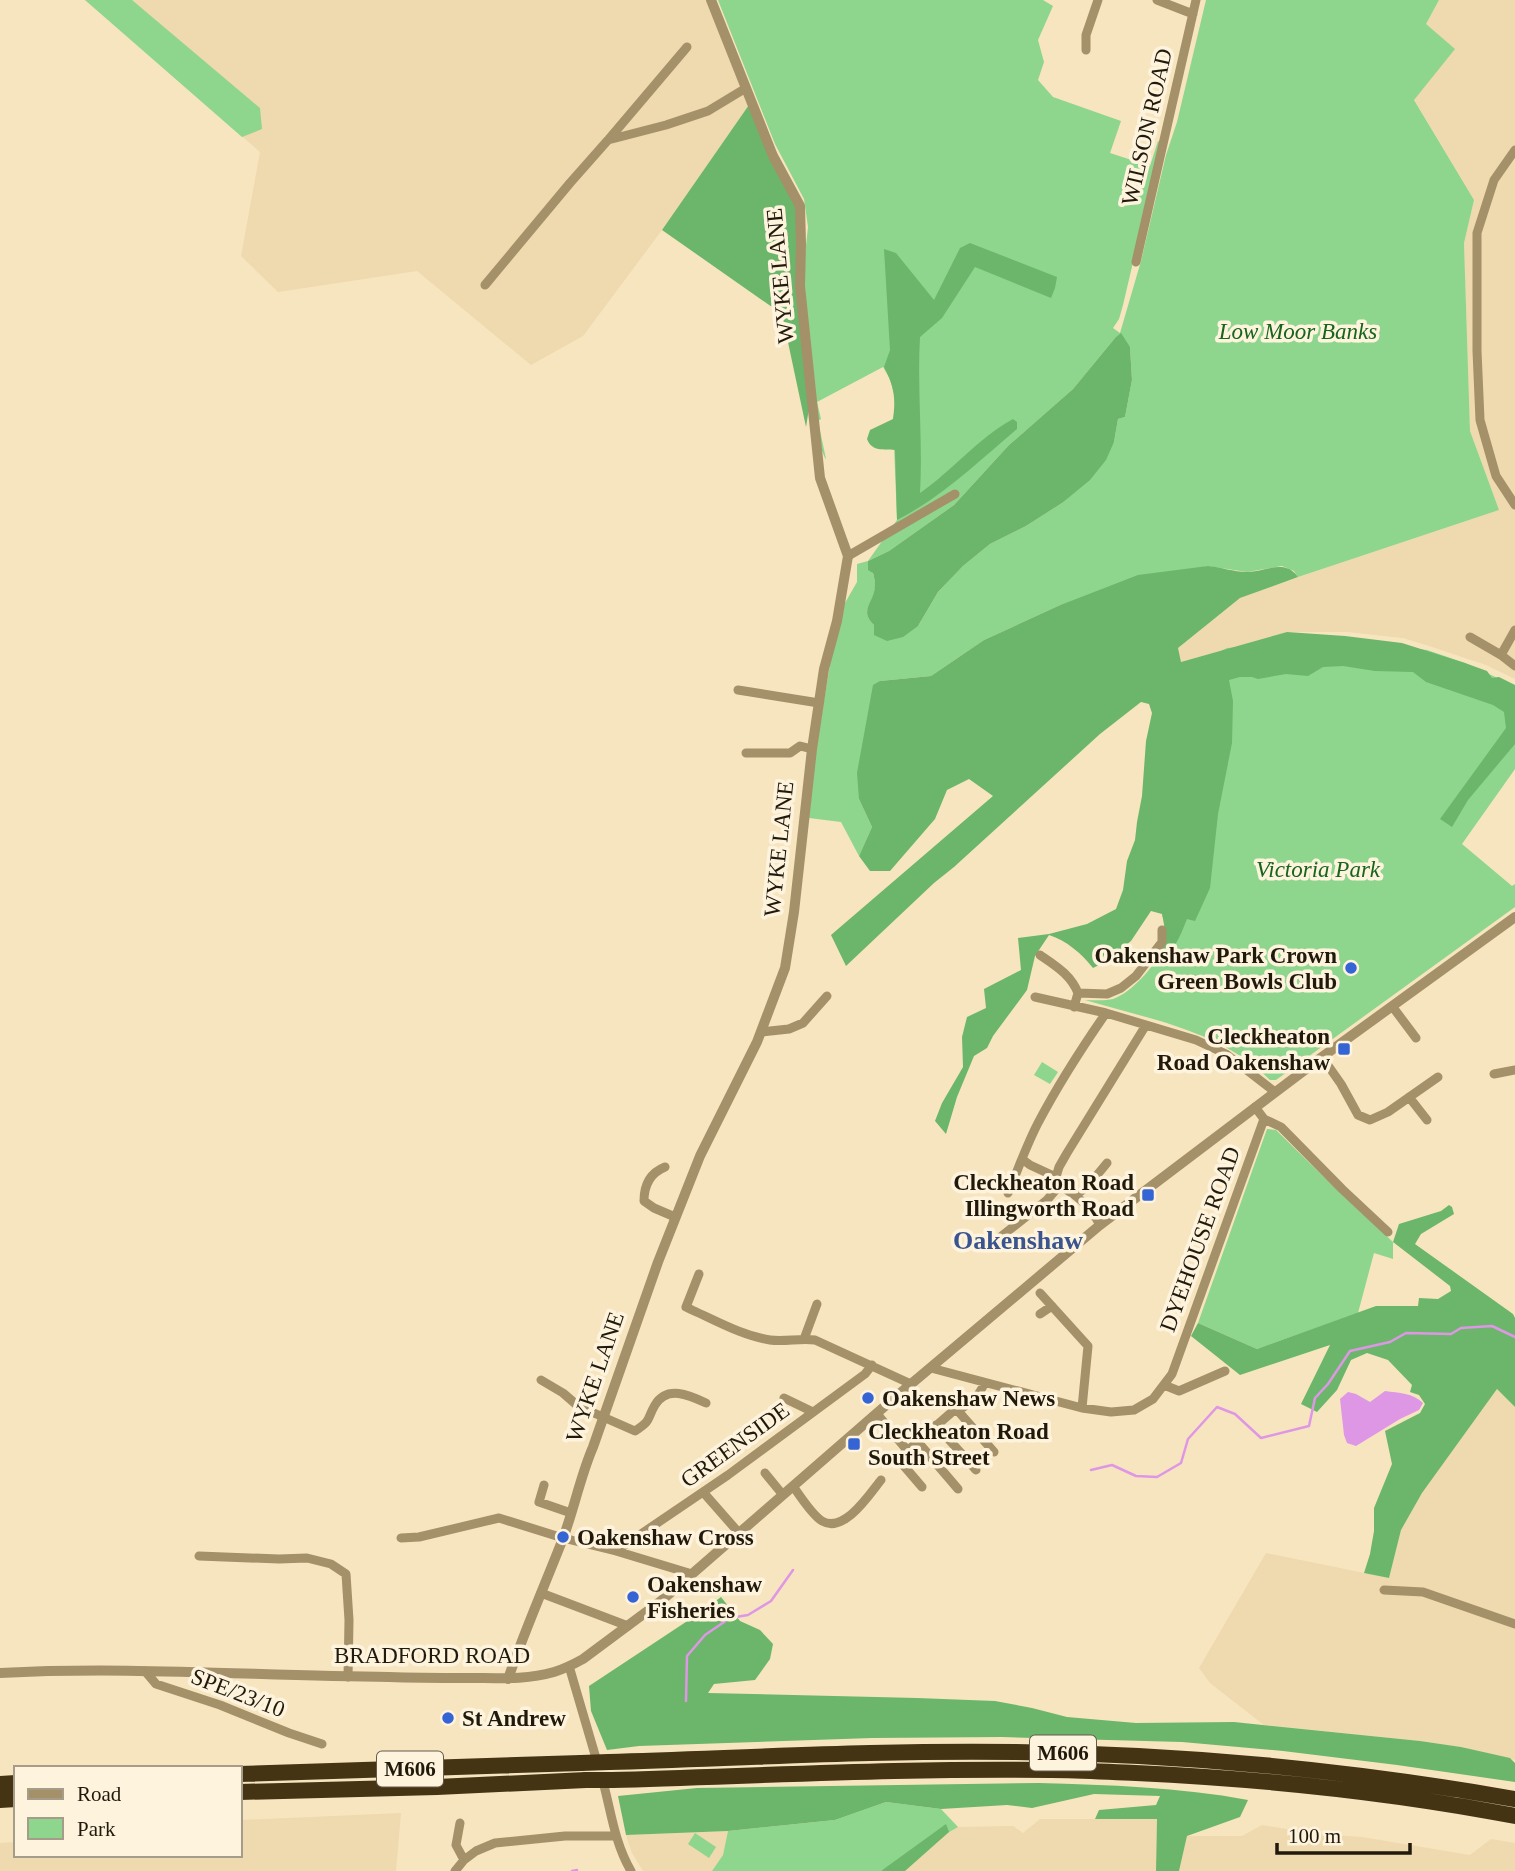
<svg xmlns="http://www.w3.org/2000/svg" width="1515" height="1871" font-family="Georgia,serif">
<rect width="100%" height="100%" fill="#f7e5c0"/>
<path fill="#efd9ae" d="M85,0h626l40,102 -89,128 -79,106 -52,29 -114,-94 -139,21 -37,-36 19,-104z
M1439,0h76v679l-29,-14 -57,-19 -26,-8 -56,-6h-60l-106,30 -3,-14 62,-50 95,-34 164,-54 -29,-79 -6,-188 10,-43 -68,-114 20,-62z
M1497,1389l18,18v353l-54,-13 -41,-6 -156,-16 -54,-42 -11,-15 67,-115 123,25 12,-48 21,-37z
M401,1813l-5,58h-396v-28l16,-1v13h224v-35z
M1040,1819h117l-1,52h-274l76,-44 55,-1 10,7z
M1262,1825l54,9 46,3 108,18 21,-16 24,4v28h-336l8,-35h55z
M728,1831l-5,24 -11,16h-69l-11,-18 -6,-18z"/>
<path fill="#8ed58d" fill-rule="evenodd" d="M85,0h47l128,108 2,21 -20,8z
M718,0h325l10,6 -15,34 6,22 -6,18 15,17 68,24 -11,32 40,13 8,-25 3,2 -38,162 -4,14 -6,9 7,5 21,-72 25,-106 11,-33 29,-122h233l-13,24 29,25 -41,51 60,100 -10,43 6,188 29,79 -201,67 -4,-6 -12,-5 -35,6 -39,-6 -150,40 -74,34 -53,36 -51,5 -21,118 13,28 -13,29 -18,-34 -32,-4 2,-41 20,-118 14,-56 12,-21v-18l11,-3 29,-41 -4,-100 3,-19 -6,-22 -7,-12 -66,35 4,17 -3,2 8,38 -1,-1 -3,-7 -22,-148 8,-76 -4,-28 -29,-55zM1115,338l15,9 2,33 -7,37 -7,2 -4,23 -52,61 -36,23 -36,18 -27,22 -25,26 -20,34 -44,-1c-14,-13 -2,-21 1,-36 1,-9 -3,-19 -7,-28l21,-10 65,-46 55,-60 64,-56z
M1346,639l81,11 38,13 50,23v83l-53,75 50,42 3,-2v23l-239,173h-6c-48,-49 -121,-61 -185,-80 9,0 20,1 28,-1 19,-6 47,-38 52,-57 2,-9 -1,-19 -3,-28l51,-259 14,-7z
M1042,1062l16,10 -8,12 -16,-9z
M1267,1129l9,1 64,63 53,49v17l-19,-6 -16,60 -101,36 -59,-26z
M886,1802l55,7 17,18 -77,44h-169l11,-16 5,-24 107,-11z
M695,1833l21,14 -7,11 -21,-14z"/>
<path fill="#6bb66b" d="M751,102l49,104 11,190 -5,31 -24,-113 -120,-84z
M970,243l87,34 -2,11 -4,10 -76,-31 -33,51 -22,19c-3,52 3,105 0,156 32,-22 58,-55 93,-74l4,3v7c-38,32 -75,68 -120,91l-2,-70c-12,-1 -23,2 -28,-11l3,-9 23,-11c3,-21 1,-33 -9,-52l6,-17 -6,-101 12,4 38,47 26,-52z
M1121,333l9,14 2,33 -7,37 -7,2 -4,23 -8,18 -16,20 -28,23 -36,23 -36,18 -27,22 -25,26 -20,34 -15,11 -16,4 -13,-6v-10c-16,-15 1,-23 1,-40 0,-4 -1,-8 -2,-12l-5,-3v-9l21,-10 65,-46 55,-60 64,-56 42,-51z
M1208,566c12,1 26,6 39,6 18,0 38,-14 51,5l-58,21 -62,50 3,14 106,-30 58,4 57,7 63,20 22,8 5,7 7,-1 16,8v59l-47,56 -16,27 -12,-8 66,-91 -2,-16 -11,-7 -67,-23 -13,-10 -38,-1 -32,-5 -20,1 -15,9 -22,-2 -28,5 -6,-2h-12l-11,3 4,21 -1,42 -14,71 -8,74 -15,33 -8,-2c-7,17 -13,36 -33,42 12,-19 13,-24 8,-47l-11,-3 -20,30 -15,13 -11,-1 -6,12 -6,3c-12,-15 -26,-27 -44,-33l-14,21 -8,34 -34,46 -6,12 -13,8 -17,41 -11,37 -11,-13 7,-18 21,-36 -1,-30 5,-20 19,-9 -2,-19 37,-19 -3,-32 31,-4 38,-10 29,-15 7,-19 4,-29 8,-21 2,-18 5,-26 4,-55 6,-28 -3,-9 -8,-2 -41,32 -146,133 -20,16 -88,83 -15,-31 162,-139 -24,-17 -22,11 -12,29 -45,52h-20l-11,-15 13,-29 -13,-28 -2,-26 16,-88 7,-4 51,-5 53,-36 74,-34 80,-31z
M1449,1205l3,2 2,7 -33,20 -6,10 98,70 2,4v89l-18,-18 -75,104 -21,37 -12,48 -25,-5 6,-19 4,-23v-23l18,-44 -7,-33 35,-18 5,-9 -6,-9 -9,-3 2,-7 -24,-25 -21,-7 -16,7 -14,30 -20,22 -16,-8 29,-59 -90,30 -49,-39 7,-13 59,26 119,-43h42l1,-8 19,1 13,-8 -1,-5 -57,-44 6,-18 42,-13z
M721,1597l19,24 20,9 13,14 -3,15 -15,21 -41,4 -6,9 209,5 78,3 37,7 35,9 69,6 98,-1 186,19 41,6 49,11 5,5v19l-118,-17 -114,-14 -101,-9 -180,-5 -130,1 -233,8 -32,4 -16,-39 -2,-25 112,-74z
M1039,1783c70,2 140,4 209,17l-8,17 -53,19 -8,35h-23l1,-52h-62l4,-9 57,-5 4,-9 -66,-2 -62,14 -25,-3 -66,4 -55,-7 -51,18 -107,11 -102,4 -8,-39 79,-8z
M946,1824l3,8 -44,39h-24z"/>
<path fill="#de97e4" d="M1385,1391c14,2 28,2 38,12l-4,7 -19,9 -44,27 -9,-3 -3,-8 -4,-36 8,-7 8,2 14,8z"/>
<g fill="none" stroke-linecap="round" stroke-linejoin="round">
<path stroke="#de97e4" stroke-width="2.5" d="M1091,1470l21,-5 24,11 21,1 24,-14 7,-24 29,-32 18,7 26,24 48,-12 6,-28 13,-14 22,-33 40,-9 16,-9 45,1 10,-6 31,-2 23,11
M686,1701l1,-45 18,-21 25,-17 18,-3 23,-14 22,-31
M572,1871l5,-1"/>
<path stroke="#a49069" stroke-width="9" d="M1157,0l36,14
M1086,50v-15l12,-35
M609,139l78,-92
M1515,150l-21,30 -17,53v118l3,69 16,56 19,29
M1136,262l60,-262
M485,285l85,-102 38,-43 58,-15 42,-14 38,-23
M848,556l107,-62
M1470,637l31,18 14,11
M1501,655l14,-25
M738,690l81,13
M746,753h44l10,-7 12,3
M1040,955c16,11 31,20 38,38l-4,14
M1078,993l29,1 14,-6 15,-12 26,-34v-12
M1035,997l71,16 90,27 30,14 49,38
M1392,1006l24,32
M761,1032l28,-3 14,-6 24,-27
M1322,1057l19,27 17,31 12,5 18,-8 50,-35
M1494,1074l21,-4
M1409,1097l18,23
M1264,1119l17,8 61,62 46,43
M1022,1159l8,6 26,12c4,12 12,12 21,20 9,7 18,18 23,28
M665,1167c-15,6 -21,19 -21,34l10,7 21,9
M1056,1177l3,-10 8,-14 79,-128
M1008,1193c10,-23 18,-47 30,-70 20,-38 43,-74 68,-110
M1076,1195l12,-9 19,-23
M971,1240l27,-1 49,-39 12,-14
M699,1274l-13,33 6,3c25,11 51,26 78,30 15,2 30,-2 45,0l96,44
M1040,1293l48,53 -6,62
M1040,1314l12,-8
M804,1339l13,-35
M931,1368l151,40 29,4 23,-2 19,-11 19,-25 92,-255 -9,-12
M541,1380l22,13 15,13 57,25c18,-12 11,-11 20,-26 12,-20 34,-10 51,-2
M1164,1385l15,6 46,-20
M784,1398l29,14
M958,1411l36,41
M877,1414l30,36
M936,1425l40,45
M917,1441l41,48
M765,1473l18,22
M544,1485l-5,17 32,11
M793,1486c7,10 19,29 29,35 22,13 47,-26 59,-41
M922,1487l-24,-28 54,-47c12,-2 29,-17 32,-29
M703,1492l36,41
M401,1538l18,-1 80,-19 64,20 53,13 76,23
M616,1551l112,-76 137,-101 7,-9
M199,1556l80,3 28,-1 24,6 15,10 3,46 -1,57
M1384,1590l39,2 92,32
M541,1593l87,33
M569,1666l29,99
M145,1671l11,13 64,21 69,28 33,11
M602,1778c9,32 12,64 29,93
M460,1823l-4,22 8,15
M455,1871l9,-11 12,-9 19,-8 70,-7h50"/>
<path stroke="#a49069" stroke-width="10" d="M0,1673c130,-7 259,3 389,4 27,1 54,1 80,1 29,0 57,2 85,-6 10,-3 20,-8 29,-13l78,-58 231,-201 208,-175 222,-168 193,-140
M508,1679c16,-47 36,-92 54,-138 12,-31 18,-64 31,-94l65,-185 42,-106 57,-114 28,-74 9,-56 18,-163 12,-80 13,-48 11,-65 -28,-78 -20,-192 1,-42 -1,-38 -27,-50 -62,-156"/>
<path stroke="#443414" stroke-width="16" d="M609,1762c135,-4 271,-12 407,-10 167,2 334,18 499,47
M240,1774l341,-11
M612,1780c146,-4 293,-12 439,-10 29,0 57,2 85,3 127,6 254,19 379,43
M0,1784l16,-1
M240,1792l197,-5 149,-7
M0,1800l16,-1"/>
<path stroke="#443414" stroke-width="16" d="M581,1763l28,-1
M586,1780h26"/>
</g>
<g fill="#3564d4" stroke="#fef3dd" stroke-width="2.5">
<circle cx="1351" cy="968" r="7"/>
<rect x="1337" y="1042" width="14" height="14" rx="3.5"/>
<rect x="1141" y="1188" width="14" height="14" rx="3.5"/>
<circle cx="868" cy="1398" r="7"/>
<rect x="847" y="1437" width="14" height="14" rx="3.5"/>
<circle cx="563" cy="1537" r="7"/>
<circle cx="633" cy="1597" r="7"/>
<circle cx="448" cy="1718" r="7"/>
</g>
<g text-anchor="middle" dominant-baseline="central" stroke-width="7" stroke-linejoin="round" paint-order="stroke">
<g fill="#fef3dd" stroke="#635a4b" stroke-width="2">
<rect x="1030" y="1735.5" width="66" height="35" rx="5"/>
<rect x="377" y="1751.5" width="66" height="35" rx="5"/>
</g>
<g font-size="21" font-weight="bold" fill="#20190c">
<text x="1063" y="1753">M606</text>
<text x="410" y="1769">M606</text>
</g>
<g font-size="23" fill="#20190c" stroke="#fef3dd">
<text transform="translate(1147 127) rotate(-77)">WILSON ROAD</text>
<text transform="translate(780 276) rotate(-95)">WYKE LANE</text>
<text transform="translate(779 849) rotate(-84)">WYKE LANE</text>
<text transform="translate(1200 1239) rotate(-70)">DYEHOUSE ROAD</text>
<text transform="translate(595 1377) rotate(-71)">WYKE LANE</text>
<text transform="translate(735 1445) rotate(-36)">GREENSIDE</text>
<text x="432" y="1655">BRADFORD ROAD</text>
<text transform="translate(238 1693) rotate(21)">SPE/23/10</text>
</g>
<g font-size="23" font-style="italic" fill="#17651d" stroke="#fef3dd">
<text x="1298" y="331">Low Moor Banks</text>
<text x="1318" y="869">Victoria Park</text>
</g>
<g font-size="23" font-weight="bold" fill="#20190c" stroke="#fef3dd" text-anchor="start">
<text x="1337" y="955" text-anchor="end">Oakenshaw Park Crown<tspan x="1337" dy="26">Green Bowls Club</tspan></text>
<text x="1330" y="1036" text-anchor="end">Cleckheaton<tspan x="1330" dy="26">Road Oakenshaw</tspan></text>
<text x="1134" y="1182" text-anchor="end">Cleckheaton Road<tspan x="1134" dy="26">Illingworth Road</tspan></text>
<text x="882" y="1398">Oakenshaw News</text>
<text x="868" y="1431">Cleckheaton Road<tspan x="868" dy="26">South Street</tspan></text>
<text x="577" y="1537">Oakenshaw Cross</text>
<text x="647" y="1584">Oakenshaw<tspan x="647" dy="26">Fisheries</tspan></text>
<text x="462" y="1718">St Andrew</text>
</g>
<g font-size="26" font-weight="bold" fill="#39548e" stroke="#fef3dd">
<text x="1018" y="1240">Oakenshaw</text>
</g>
</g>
<rect x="14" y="1766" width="228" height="91" fill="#fef3dd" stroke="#a59c89" stroke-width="2"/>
<rect x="28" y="1789" width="35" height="10" fill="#a49069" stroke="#a59c89" stroke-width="2"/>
<text x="77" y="1801" font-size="21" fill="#20190c">Road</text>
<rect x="28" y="1818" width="35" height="21" fill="#8ed58d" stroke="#a59c89" stroke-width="2"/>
<text x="77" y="1836" font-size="21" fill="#20190c">Park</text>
<path d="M1277 1843v10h133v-10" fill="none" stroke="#20190c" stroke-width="3.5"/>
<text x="1288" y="1843" font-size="21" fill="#20190c" stroke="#fef3dd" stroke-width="5" paint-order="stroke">100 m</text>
</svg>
